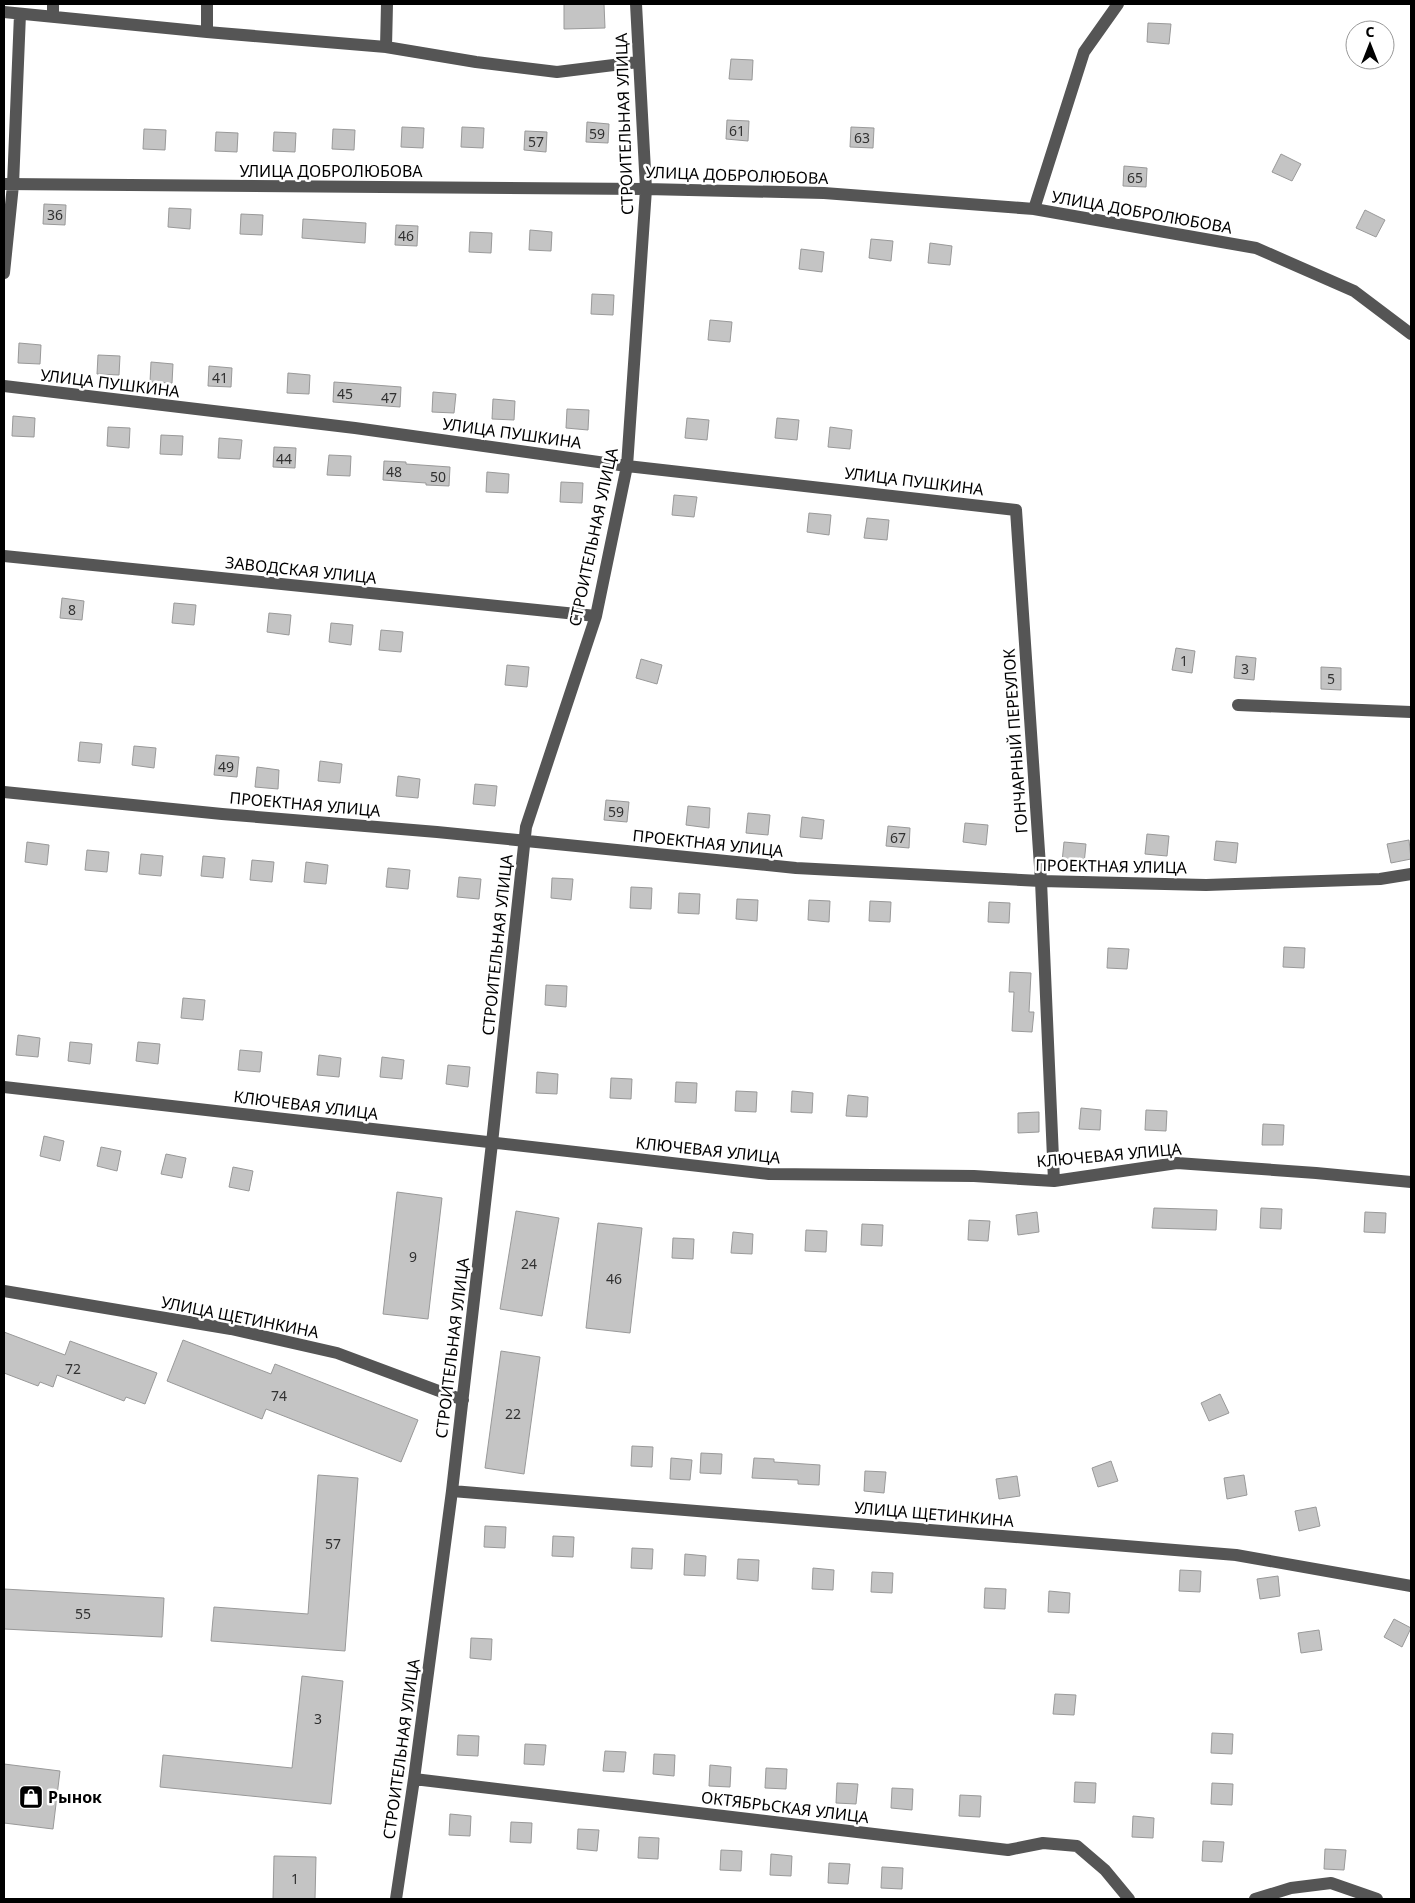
<svg xmlns="http://www.w3.org/2000/svg" width="1415" height="1903" font-family="'Noto Sans',sans-serif">
<rect width="100%" height="100%" fill="#fff"/>
<path fill="#c4c4c4" stroke="#999" d="M564,4h40l1,24 -41,1z
M1148,23l23,1 -2,20 -22,-2z
M731,59l22,1 -1,20 -23,-1z
M727,120l22,1 -1,20 -22,-2z
M587,122l22,2 -1,19 -22,-1z
M402,127l22,1 -1,20 -22,-1z
M462,127l22,1 -1,20 -22,-1z
M851,127l23,1 -1,20 -23,-1z
M144,129l22,1 -1,20 -22,-1z
M333,129l22,1 -1,20 -22,-1z
M525,131l22,1 -1,20 -22,-2z
M216,132l22,1 -1,19 -22,-1z
M274,132l22,1 -1,19 -22,-1z
M1281,154l20,10 -9,17 -20,-9z
M1124,166l23,2 -1,19 -23,-1z
M44,204l22,1 -1,20 -22,-1z
M169,208l22,1 -1,20 -22,-2z
M1365,210l20,10 -9,17 -20,-9z
M241,214l22,1 -1,20 -22,-1z
M303,219l63,4 -1,20 -63,-5z
M396,225l22,1 -1,20 -22,-1z
M530,230l22,2 -1,19 -22,-1z
M470,232l22,1 -1,20 -22,-1z
M871,239l22,2 -2,20 -22,-3z
M930,243l22,3 -2,19 -22,-2z
M801,249l23,3 -2,20 -23,-3z
M592,294l22,1 -1,20 -22,-1z
M710,320l22,2 -2,20 -22,-2z
M19,343l22,2 -1,19 -22,-1z
M98,355l22,1 -1,19 -22,-1z
M151,362l22,2 -1,19 -22,-1z
M209,366l23,2 -1,19 -23,-1z
M288,373l22,2 -1,19 -22,-1z
M334,382l67,5 -1,20 -67,-5z
M433,392l23,2 -2,19 -22,-1z
M493,399l22,2 -1,19 -22,-1z
M567,409l22,1 -1,20 -22,-2z
M13,416l22,2 -1,19 -22,-1z
M687,418l22,2 -2,20 -22,-2z
M777,418l22,2 -2,20 -22,-2z
M108,427l22,1 -1,20 -22,-2z
M830,427l22,3 -2,19 -22,-2z
M161,435l22,1 -1,19 -22,-1z
M219,438l23,2 -2,19 -22,-1z
M274,447l22,1 -1,20 -22,-1z
M329,455l22,1 -1,20 -23,-1z
M384,461l22,1v2l44,3 -1,19 -23,-1v-2l-43,-3z
M487,472l22,2 -1,19 -22,-1z
M561,482l22,1 -1,20 -22,-1z
M674,495l23,2 -3,20 -22,-2z
M809,513l22,2 -2,20 -22,-3z
M867,518l22,2 -2,20 -23,-2z
M62,598l22,3 -2,19 -22,-2z
M174,603l22,2 -2,20 -22,-2z
M269,613l22,2 -2,20 -22,-3z
M331,623l22,2 -2,20 -22,-3z
M381,630l22,2 -2,20 -22,-2z
M1176,648l19,3 -3,22 -20,-3z
M1236,656l20,2 -2,22 -20,-2z
M641,659l21,6 -5,19 -21,-6z
M507,665l22,2 -2,20 -22,-2z
M1321,667l20,1v22l-20,-1z
M80,742l22,2 -2,19 -22,-2z
M134,746l22,2 -2,20 -22,-3z
M216,755l23,2 -2,20 -23,-2z
M320,761l22,3 -2,19 -22,-2z
M257,767l22,3 -1,19 -23,-2z
M398,776l22,3 -2,19 -22,-2z
M475,784l22,2 -2,20 -22,-2z
M606,800l23,2 -2,20 -23,-2z
M688,806l22,2 -1,20 -23,-3z
M748,813l22,2 -2,20 -22,-2z
M802,817l22,3 -2,19 -22,-2z
M965,823l23,2 -2,20 -23,-3z
M888,826l22,2 -1,20 -23,-2z
M1147,834l22,2 -2,20 -22,-2z
M1409,840l2,19 -20,4 -4,-19z
M1216,841l22,2 -2,20 -22,-3z
M27,842l22,3 -2,20 -22,-3z
M1064,842l22,2 -2,20 -22,-2z
M87,850l22,2 -2,20 -22,-2z
M141,854l22,2 -2,20 -22,-2z
M203,856l22,2 -2,20 -22,-2z
M252,860l22,2 -2,20 -22,-2z
M306,862l22,3 -2,19 -22,-2z
M388,868l22,2 -2,19 -22,-2z
M459,877l22,2 -2,20 -22,-2z
M552,878l21,1 -2,21 -20,-2z
M631,887l21,1 -1,21 -21,-1z
M679,893l21,1 -1,20 -21,-1z
M737,899l21,1 -1,21 -21,-2z
M809,900l21,1 -1,21 -21,-2z
M870,901l21,1 -1,20 -21,-1z
M989,902l21,1 -1,20 -21,-1z
M1284,947l21,1 -1,20 -21,-1z
M1108,948l21,1 -2,20 -20,-1z
M1010,972l21,1 -2,39h5l-2,20 -20,-1 2,-39h-5z
M546,985l21,1 -1,21 -21,-2z
M183,998l22,2 -2,20 -22,-2z
M18,1035l22,3 -2,19 -22,-2z
M70,1042l22,2 -2,20 -22,-3z
M138,1042l22,2 -2,20 -22,-3z
M240,1050l22,2 -2,20 -22,-2z
M319,1055l22,3 -2,19 -22,-2z
M382,1057l22,3 -2,19 -22,-2z
M448,1065l22,2 -2,20 -22,-3z
M537,1072l21,2 -1,20 -21,-1z
M611,1078l21,1 -1,20 -21,-1z
M676,1082l21,1 -1,20 -21,-1z
M736,1091l21,1 -1,20 -21,-1z
M792,1091l21,2 -1,20 -21,-1z
M848,1095l20,2 -1,20 -21,-1z
M1081,1108l20,2 -1,20 -21,-1z
M1146,1110l21,1 -1,20 -21,-1z
M1039,1112v20l-21,1v-20z
M1263,1124l21,1 -1,20h-21z
M44,1136l20,5 -4,20 -20,-5z
M101,1147l20,4 -4,20 -20,-5z
M166,1154l20,4 -4,20 -21,-4z
M233,1167l20,4 -4,20 -20,-4z
M397,1192l45,6 -14,121 -45,-5z
M1154,1208l63,2 -1,20 -64,-2z
M1261,1208l21,1 -1,20 -21,-1z
M516,1211l43,7 -17,98 -42,-7z
M1037,1212l2,20 -21,3 -2,-20z
M1365,1212l21,1 -1,20 -21,-1z
M969,1220l21,1 -2,20 -20,-1z
M598,1223l44,5 -12,105 -44,-5z
M862,1224l21,1 -1,21 -21,-1z
M806,1230l21,1 -1,21 -21,-1z
M733,1232l20,2 -1,20 -21,-1z
M673,1238l21,1 -1,20 -21,-1z
M4,1332l61,23 5,-14 87,32 -12,31 -19,-7 -2,4 -67,-26 -4,12 -13,-5 -2,4 -34,-13z
M183,1340l88,34 4,-10 143,56 -17,42 -135,-53 -4,10 -95,-38z
M501,1351l39,6 -16,117 -39,-6z
M1220,1394l9,19 -20,8 -8,-18z
M632,1446l21,1 -1,20 -21,-1z
M701,1453l21,1 -1,20 -21,-1z
M671,1458l21,2 -2,20 -20,-1z
M754,1458l20,1v3l46,3 -1,20 -21,-1v-4l-46,-2z
M1111,1461l7,20 -20,6 -6,-19z
M865,1471l21,1 -2,21 -20,-2z
M318,1475l40,3 -13,173 -134,-10 3,-34 94,7z
M1244,1475l3,20 -20,4 -3,-21z
M1017,1476l3,20 -21,3 -3,-20z
M1316,1507l4,19 -21,5 -4,-20z
M485,1526l21,1 -1,21 -21,-1z
M553,1536l21,1 -1,20 -21,-1z
M632,1548l21,1 -1,20 -21,-1z
M685,1554l21,2 -1,20 -21,-1z
M738,1559l21,1 -1,21 -21,-2z
M813,1568l21,2 -1,20 -21,-1z
M1180,1570l21,1 -1,21 -21,-1z
M872,1572l21,1 -1,20 -21,-1z
M1278,1576l2,20 -20,3 -3,-20z
M985,1588l21,1 -1,20 -21,-1z
M4,1589l160,9 -2,39 -158,-8z
M1049,1591l21,2 -1,20 -21,-1z
M1394,1619l17,9 -9,19 -18,-10z
M1319,1630l3,20 -21,3 -3,-20z
M471,1638l21,1 -1,21 -21,-2z
M302,1676l41,5 -12,123 -171,-17 3,-32 129,13z
M1055,1694l21,1 -2,20 -21,-1z
M1212,1733l21,1 -1,20 -21,-1z
M458,1735l21,1 -1,20 -21,-1z
M525,1744l21,1 -2,20 -20,-1z
M605,1751l21,1 -2,20 -21,-1z
M654,1754l21,1 -1,21 -21,-2z
M4,1764l56,7 -7,58 -49,-6z
M710,1765l21,2 -1,20 -21,-1z
M766,1768l21,1 -1,20 -21,-1z
M1075,1782l21,1 -1,20 -21,-1z
M837,1783l21,1 -2,20 -20,-1z
M1212,1783l21,1 -1,21 -21,-1z
M892,1788l21,1 -1,21 -21,-2z
M960,1795l21,1 -1,21 -21,-1z
M450,1814l21,2 -1,20 -21,-1z
M1133,1816l21,2 -1,20 -21,-1z
M511,1822l21,1 -1,20 -21,-1z
M578,1829l21,1 -2,21 -20,-2z
M639,1837l20,1 -1,21 -20,-1z
M1203,1841l21,1 -2,20 -20,-1z
M1325,1849l21,1 -2,20 -20,-1z
M721,1850l21,1 -1,20 -21,-1z
M771,1854l21,2 -1,20 -21,-1z
M274,1856l42,1 -1,42h-42z
M829,1863l21,1 -2,20 -20,-1z
M882,1867l21,1 -1,21 -21,-1z"/>
<g fill="none" stroke-linecap="round" stroke-linejoin="round">
<path stroke="#555" stroke-width="12" d="M53,4v13
M4,12l203,20 179,15 90,15 81,10 81,-10
M207,32v-28
M386,47l1,-43
M4,184l642,5 178,4 210,16 222,39 98,43 57,43
M1034,209l50,-157 34,-48
M4,273l9,-88 7,-171
M4,386l351,42 272,38 389,44 25,371 13,300
M4,556l592,60
M1238,705l173,7
M4,792l218,22 215,18 359,36 245,13 165,4 174,-6 31,-5
M4,1087l765,87 205,2 80,5 123,-18 139,10 95,9
M4,1291l227,38 106,24 126,47
M452,1491l784,64 175,31
M414,1779l594,71 35,-7 34,3 28,24 24,29
M396,1899l18,-120 38,-288 40,-348 34,-316 70,-211 31,-150 19,-277 -10,-185
M1255,1899l36,-11 40,-5 46,16"/>
</g>
<defs>
<symbol id="shop-square" viewBox="-11 -11 22 22"><rect x="-9" y="-9" width="18" height="18" rx="4" fill="#000" stroke="#fff"/><path d="M-5-2.5h2.3a2.7 3.5 0 0 1 5.4 0H5L5.5 6h-11ZM-1.5-2.5h3a1.5 2.3 0 0 0-3 0Z" fill="#fff"/></symbol>
</defs>
<g fill-rule="evenodd">
<use href="#shop-square" x="17" y="1783" width="28" height="28"/>
</g>
<g text-anchor="middle" dominant-baseline="central" stroke-width="5" stroke-linejoin="round" paint-order="stroke">
<g font-size="14" fill="#313131">
<text x="737" y="130">61</text>
<text x="597" y="133">59</text>
<text x="862" y="137">63</text>
<text x="536" y="141">57</text>
<text x="1135" y="177">65</text>
<text x="55" y="214">36</text>
<text x="406" y="235">46</text>
<text x="220" y="377">41</text>
<text x="345" y="393">45</text>
<text x="389" y="397">47</text>
<text x="284" y="458">44</text>
<text x="394" y="471">48</text>
<text x="438" y="476">50</text>
<text x="72" y="609">8</text>
<text x="1184" y="660">1</text>
<text x="1245" y="668">3</text>
<text x="1331" y="678">5</text>
<text x="226" y="766">49</text>
<text x="616" y="811">59</text>
<text x="898" y="837">67</text>
<text x="413" y="1256">9</text>
<text x="529" y="1263">24</text>
<text x="614" y="1278">46</text>
<text x="73" y="1368">72</text>
<text x="279" y="1395">74</text>
<text x="513" y="1413">22</text>
<text x="333" y="1543">57</text>
<text x="83" y="1613">55</text>
<text x="318" y="1718">3</text>
<text x="295" y="1878">1</text>
</g>
<g font-size="16" fill="#000" stroke="#fff">
<text transform="translate(624 124) rotate(-92)">СТРОИТЕЛЬНАЯ УЛИЦА</text>
<text x="331" y="171">УЛИЦА ДОБРОЛЮБОВА</text>
<text transform="translate(737 175) rotate(2)">УЛИЦА ДОБРОЛЮБОВА</text>
<text transform="translate(1142 212) rotate(10)">УЛИЦА ДОБРОЛЮБОВА</text>
<text transform="translate(110 383) rotate(7)">УЛИЦА ПУШКИНА</text>
<text transform="translate(512 433) rotate(8)">УЛИЦА ПУШКИНА</text>
<text transform="translate(914 481) rotate(7)">УЛИЦА ПУШКИНА</text>
<text transform="translate(593 537) rotate(-78)">СТРОИТЕЛЬНАЯ УЛИЦА</text>
<text transform="translate(301 570) rotate(6)">ЗАВОДСКАЯ УЛИЦА</text>
<text transform="translate(1015 741) rotate(-94)">ГОНЧАРНЫЙ ПЕРЕУЛОК</text>
<text transform="translate(305 804) rotate(5)">ПРОЕКТНАЯ УЛИЦА</text>
<text transform="translate(708 843) rotate(6)">ПРОЕКТНАЯ УЛИЦА</text>
<text transform="translate(1111 866) rotate(1)">ПРОЕКТНАЯ УЛИЦА</text>
<text transform="translate(497 945) rotate(-84)">СТРОИТЕЛЬНАЯ УЛИЦА</text>
<text transform="translate(306 1105) rotate(7)">КЛЮЧЕВАЯ УЛИЦА</text>
<text transform="translate(708 1150) rotate(6)">КЛЮЧЕВАЯ УЛИЦА</text>
<text transform="translate(1109 1155) rotate(-5)">КЛЮЧЕВАЯ УЛИЦА</text>
<text transform="translate(240 1317) rotate(11)">УЛИЦА ЩЕТИНКИНА</text>
<text transform="translate(452 1348) rotate(-83)">СТРОИТЕЛЬНАЯ УЛИЦА</text>
<text transform="translate(934 1514) rotate(5)">УЛИЦА ЩЕТИНКИНА</text>
<text transform="translate(401 1749) rotate(-82)">СТРОИТЕЛЬНАЯ УЛИЦА</text>
<text transform="translate(785 1807) rotate(7)">ОКТЯБРЬСКАЯ УЛИЦА</text>
</g>
<g font-size="16" font-weight="bold" fill="#000" stroke="#fff" text-anchor="start">
<text x="48" y="1797">Рынок</text>
</g>
</g>
<rect width="1415" height="1903" fill="none" stroke="#000000" stroke-width="10"/>
<g transform="translate(1370 45)"><circle r="24" fill="#ffffff" stroke="#999999"/>
<path d="M0-4L9 19L0 12L-9 19Z" fill="#000000"/>
<text y="-8" font-size="14" font-weight="bold" text-anchor="middle" fill="#000000">С</text>
</g>
</svg>
